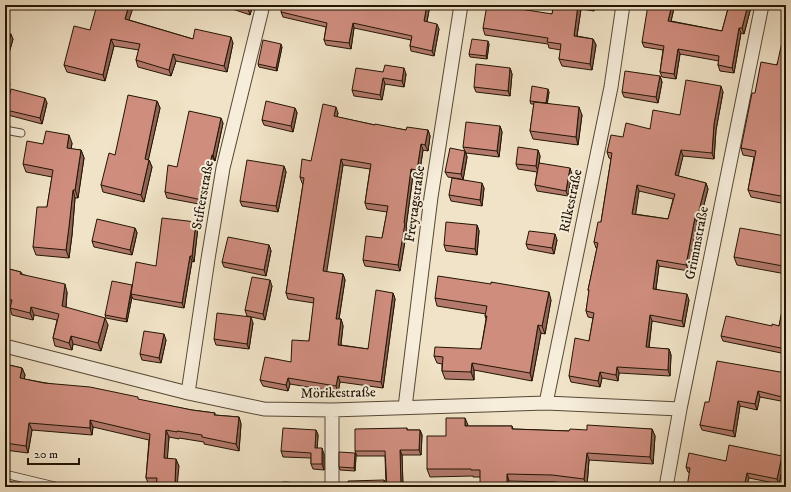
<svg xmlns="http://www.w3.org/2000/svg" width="791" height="492" font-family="'IM FELL DW Pica',serif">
<rect width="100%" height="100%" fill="#f1e3c7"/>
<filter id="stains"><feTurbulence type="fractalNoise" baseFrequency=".005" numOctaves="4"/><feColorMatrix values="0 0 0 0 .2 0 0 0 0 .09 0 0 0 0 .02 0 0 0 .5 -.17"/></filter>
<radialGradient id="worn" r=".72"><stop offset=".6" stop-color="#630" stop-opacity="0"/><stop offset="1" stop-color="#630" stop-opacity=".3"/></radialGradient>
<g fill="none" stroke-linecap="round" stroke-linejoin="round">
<defs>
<path id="lane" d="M5,130l16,3
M5,474l54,13"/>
<path id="street" d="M5,346l183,47 76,16 68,1 214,-7 134,6
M188,393l20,-134 15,-91 40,-163
M546,403l65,-316 12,-82
M405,407l26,-210 30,-192
M332,487v-77
M666,487l14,-78 82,-404"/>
</defs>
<use href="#lane" stroke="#564835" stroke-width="9"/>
<use href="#street" stroke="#564835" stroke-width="15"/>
<use href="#lane" stroke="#f6eddb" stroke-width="7"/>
<use href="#street" stroke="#f6eddb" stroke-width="13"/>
</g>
<path fill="#b2796c" stroke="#221504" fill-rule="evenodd" d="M224,5h29l-3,10 -26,-9z
M430,5l-3,17 12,7 -5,27 -23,-5 -1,-5 1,-6 -57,-12 -3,21 -25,-4 -2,-5 2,-13 -43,-10 -2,-5z
M554,5h41l-1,6 -13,-2 -4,27 16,3 3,6 -4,25 -30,-4 -3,-7 2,-9 -12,-2 -1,-4 -63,-9 -2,-7 69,-14z
M632,5h15l-1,3z
M729,5h21l1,2 -7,27 -3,-1 -7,40 -14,-2 -2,-6 1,-4 -39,-7 -4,25 -14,-2 -2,-5 3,-22 -19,-3 -2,-5 32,-34 -3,13 51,10z
M129,20l64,19 40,4 -6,29 -51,-11 -5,15 -33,-9 -2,-7 3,-10 -25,-4 -9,35 -38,-9 -3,-7 26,-35z
M5,32l8,7 -4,14 -4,-1z
M786,43v161l-35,-7 -3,-7 6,-33 -11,-2 -2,-7z
M489,44l-2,15 -17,-2 -1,-3z
M282,47l-5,24 -18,-4 -1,-3z
M510,68l2,6 -2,22 -34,-4 -2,-5z
M383,72l23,2 -2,13 -19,-3 -3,16 -28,-4 -2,-6z
M660,76l2,6 -4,21 -34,-6 -2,-5z
M549,92l-2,11 35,12 -4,30 -45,-6 -3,-8 4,-27h-3l-1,-3z
M723,92l-7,38 -2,29 -31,-3 -5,20 28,7 2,6 -9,35 -2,-1 -8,48 -30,-5 -3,23 33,11 -5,27 -32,-6 -3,27 20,1 2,6 -1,21 -51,-3 -1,8 -16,-3 -2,9 -29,-5 -2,-6 20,-35 4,-23 -5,-1 -2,-6 3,-19 -1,-2 9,-42h-1l-2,-6 7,-20 10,-63 -2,-1 -2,-6 16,-15 27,-8 30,-14zM639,191l34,8 -5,20 -33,-5z
M157,101l3,7 -12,52h1l3,7 -8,35 -41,-10 -2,-7 14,-30z
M47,103l-5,21 -34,-9 -2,-5z
M295,108l2,5 -4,19 -29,-7 -2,-5z
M338,113l-1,4 38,8 31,5h22l2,6 -2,15 -5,-1 -4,26 -6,-1 -7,52 1,2 -7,42 -35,-5 -2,-6 19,-22 5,-26 -20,-3 -2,-6 5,-34 -27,-4 -17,107 17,2 2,6 -6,39h2l2,7 -2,19 27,4 25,-56 2,6 -12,89 -43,-6 -2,10 -48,-8 -2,7 -25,-5 -3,-6 31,-18 18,-21 5,-38 -26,-4 -2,-6 17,-109 -1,-1 -2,-6 11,-16z
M223,123l-8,38 -1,-1 -10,45 -37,-7 -2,-6 12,-25z
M500,126l2,6 -3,25 -33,-4 1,4 -4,23 21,8 -2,18 -31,-5 -2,-6 12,-16 -13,-2 -3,-5 20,-21 -2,-4z
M72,143l-1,6 10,1 3,8 -6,40h-3l-3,37 -3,23 -33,-3 -3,-8 14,-40 5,-30 -26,-5 -3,-8z
M538,150l2,6 -1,8 33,10 -4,22 -31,-5 -2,-6 2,-13 -19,-3 -2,-5z
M284,166l2,6 -8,40 -36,-6 -2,-5z
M196,222l2,5 -4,35 -2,-1 -8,47 -51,-9 -1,-2 -5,25 -21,-4 -1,-3 27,-30 24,-19z
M477,225l2,6 -2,24 -31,-4 -2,-6z
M135,228l2,5 -5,22 -38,-8 -2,-6z
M786,233v41l-49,-9 -3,-8 51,-21z
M557,240l-3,14 -26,-5 -2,-5z
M269,245l2,6 -5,25 -42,-9 -2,-5z
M5,268l16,4 1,2 45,18 -1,16 42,17 -7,26 -28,-7 -1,6 -17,-4 -2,-8 4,-18 -23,-5 -1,5 -21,-5 -2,-7v-2l-5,-1z
M272,286l-7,34 -18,-4 -2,-6z
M786,296v58l-63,-13 -2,-5 58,-10z
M435,298l116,2 -6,34 -4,-1 -9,48 -58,-11v10l-29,-1 -3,-8v-7l-5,-1 -3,-7 47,-7 5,-30 -1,-3 1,-2 -49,-8z
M253,323l-4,26 -33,-4 -2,-6z
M166,340l-5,23 -19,-3 -2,-6z
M5,364l17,4 3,7 -1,4 115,21 53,10 23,3v2l24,2 2,7 -2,27 -35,-7v-2l-25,-4v1l-10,-2 -2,21 12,8 -23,19h-7l-3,-7 3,-38 -56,-13 -1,8 -60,-5 -4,23 -23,-3z
M786,373v29l-26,-5 -3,13 -17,-4 -5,31 -33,-7 -2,-5 9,-23z
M468,426h44l1,3 56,2 83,-2 3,7 -2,28 -64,-4 -2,26 -32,-4 -46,-1 -29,-4h-7v-1l-43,1 -3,-8 19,-33z
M407,428v2h13l2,5 -1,20h-19l1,32h-55l38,-1 -1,-30h-28l-2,-5z
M316,430l2,5 -1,13 7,6v16l-11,-1 -2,-5v-6l-28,-1 -2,-6z
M355,453l1,3 -1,15 -15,-1 -1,-3z
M782,456l2,5 -5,23 -30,-6 -59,-5 -2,-1 -2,-5 40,-6z"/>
<path fill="#916358" stroke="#221504" d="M129,5h5l-7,21 -2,-7z
M249,5h4l-3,10 -2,-6z
M427,5h3l-4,21 -2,-5z
M578,5h2l1,4 -5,33 -2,-6z
M591,5h4l-1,6z
M672,5h1l1,3 -4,18 -2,-5z
M748,5h2l1,2 -7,27 -2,-6z
M353,23l1,5 -3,21 -2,-6z
M437,24l2,5 -5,27 -2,-5z
M739,28l2,5 -7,40 -2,-5z
M11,34l2,5 -4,14 -2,-5z
M231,37l2,6 -6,29 -3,-6z
M111,39l3,7 -9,35 -2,-6z
M593,39l3,6 -4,25 -2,-6z
M488,41l1,3 -2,15 -1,-3z
M281,44l1,3 -5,24 -1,-3z
M678,49l2,5 -4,25 -2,-5z
M173,54l3,7 -5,15 -2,-6z
M404,68l2,6 -2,13 -2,-6z
M510,68l2,6 -2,22 -2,-5z
M660,76l2,6 -4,21 -2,-6z
M383,78l2,6 -3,16 -2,-5z
M8,80l2,4 -4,18 -1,-3v-5z
M721,86l2,6 -7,38 -2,29 -2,-6 2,-29z
M548,89l1,3 -2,14 -1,-2z
M45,98l2,5 -5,21 -2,-6z
M157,101l3,7 -13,58 -2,-7z
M336,107l2,6 -2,9 -2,-6z
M579,107l3,8 -4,30 -2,-8z
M295,108l2,5 -4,19 -2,-6z
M221,118l2,5 -8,38 -2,-6z
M500,126l2,6 -3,25 -2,-6z
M428,130l2,6 -2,15 -3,-6z
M69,135l3,8 -2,13 -3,-8z
M421,144l2,6 -4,26 -2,-6z
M786,145v19l-4,-1z
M81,150l3,8 -6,40 -3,-8z
M538,150l2,6 -2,16 -2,-6z
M681,150l2,6 -6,25 -2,-6z
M465,151l2,6 -4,23 -2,-6z
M212,155l2,5 -10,45 -2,-5z
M341,159l2,6 -17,112 -3,-6z
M149,160l3,7 -8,35 -3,-7z
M284,166l2,6 -8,40 -2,-6z
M570,168l2,6 -4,22 -2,-5z
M411,169l2,6 -7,52 1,2 -7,42 -2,-6z
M482,183l2,5 -2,18 -2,-6z
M706,183l2,6 -9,35 -2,-6z
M637,185l2,6 -4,28 -3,-5z
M73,190l2,8 -3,37 -3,23 -3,-8z
M695,217l2,6 -8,48 -3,-6z
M196,222l2,5 -4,35 -2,-6z
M477,225l2,6 -2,24 -2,-6z
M135,228l2,5 -5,22 -2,-5z
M555,234l2,6 -3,14 -2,-6z
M269,245l2,6 -5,25 -2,-6z
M190,256l2,5 -8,47 -2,-5z
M657,260l2,6 -4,29 -2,-6z
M784,261l2,4v8l-3,-7z
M343,274l2,6 -7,45 -2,-6z
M270,280l2,6 -7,34 -2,-6z
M65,284l2,8 -1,15 -2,7 -2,-8z
M549,292l2,8 -6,34 -3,-8z
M393,293l2,6 -12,89 -2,-6z
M131,294l1,3 -5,25 -1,-3z
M687,294l2,6 -5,27 -2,-6z
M31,307l3,8 -1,5 -3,-7z
M650,315l2,6 -4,32 -2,-6z
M251,317l2,6 -4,26 -2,-5z
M105,318l3,7 -7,26 -3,-8z
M341,319l2,7 -3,25 -2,-6z
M538,325l3,8 -9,48 -2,-8z
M164,334l2,6 -5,23 -2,-5z
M71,336l2,8 -1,6 -3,-7z
M669,349l2,6 -1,21 -2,-6z
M472,363l2,7v10l-3,-8z
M617,367l2,6 -1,8 -2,-6z
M22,368l3,7 -2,10 -3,-7z
M600,372l2,6 -2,9 -2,-6z
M338,376l2,6 -2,10 -2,-6z
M288,378l2,6 -2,7 -2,-6z
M758,391l2,6 -3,13 -2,-6z
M738,401l2,5 -5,31 -2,-6z
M239,417l2,7 -2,27 -3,-7z
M465,418l3,7 -3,1z
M90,420l3,7 -1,8 -2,-7z
M29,423l3,7 -4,23 -2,-7z
M652,429l3,7 -2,28 -3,-7z
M166,430l3,7 -2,28 -3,-7z
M316,430l2,5 -1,18 -2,-5z
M420,430l2,5 -1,20 -2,-5z
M322,448l2,6v16l-2,-6z
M400,450l2,5 1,32 -2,-1z
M355,453l1,3 -1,15 -1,-3z
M587,453l2,7 -2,26 -3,-7z
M782,456l2,5 -5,23 -2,-5z
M176,459l3,7 -2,21 -2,-3z
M747,473l2,5 -2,9h-3z
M507,474l2,7v6h-2z
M384,480l3,7h-3z"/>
<path fill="#cf8d7e" stroke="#221504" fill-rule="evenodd" d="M97,5h32l-4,14 68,20 2,-10 36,8 -7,29 -51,-12 -4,16 -33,-10 4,-16 -29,-5 -8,36 -39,-10 10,-39 16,4z
M237,5h12l-1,4z
M282,5h110l7,1v-1h28l-3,16 13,3 -5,27 -22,-5 2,-10 -59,-13 -4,20 -25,-3 3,-17 -46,-11z
M487,5h8l57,9 2,-9h24l-4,31 19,3 -3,25 -31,-5 2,-15 -14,-2 1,-4 -65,-10z
M648,5h24l-4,16 54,10 7,-26h19l-6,23h-3l-7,40 -14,-3 1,-9 -41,-7 -4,25 -14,-2 4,-26 -22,-4z
M5,32l6,2 -4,14 -2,-1z
M472,39l16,2 -2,15 -17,-2z
M263,40l18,4 -5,24 -18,-4z
M782,42l4,1v102l-4,18 4,1v33l-38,-7 8,-39 -15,-3 11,-55h3l6,-31 16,3z
M476,64l34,4 -2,23 -34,-4z
M385,65l19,3 -2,13 -19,-3 -3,17 -28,-5 4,-22 27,4z
M625,71l35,5 -4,21 -34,-5z
M5,79l3,1 -3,14z
M686,80l35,6 -7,38 -2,29 -31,-3 -6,25 31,8 -9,35 -2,-1 -9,48 -29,-5 -4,29 34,5 -5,27 -32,-6 -4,32 23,2 -1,21 -51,-3 -1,8 -16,-3 -2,9 -29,-5 6,-38 14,3 5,-28 -8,-2 3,-21h-1l10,-47 -4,-1 4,-20h3l11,-69 -5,-1 4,-17 12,2 3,-14 24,6 3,-19 27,5zM637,185l38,9 -7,25 -36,-5z
M532,86l16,3 -2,14 -16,-2z
M11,89l34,9 -5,20 -34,-8z
M128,95l29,6 -12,58 4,1 -8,35 -40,-10 8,-32 6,2z
M266,101l29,7 -4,18 -29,-6z
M534,102l45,5 -3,30 -46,-6z
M323,104l13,3 -2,9 41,9v-1l31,6 1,-3 21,3 -3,15 -4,-1 -4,26 -6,-1 -7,54h1l-7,42 -35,-5 3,-24 16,2 6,-32 -23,-3 6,-39 -30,-5 -18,112 20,3 -7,45h5l-3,26 30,4 8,-59 17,3 -12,89 -43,-6 -2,10 -48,-8 -2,7 -26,-5 5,-23 26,5 1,-22 17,1 5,-43 -28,-5 18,-115 -4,-1 2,-18 9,2z
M189,111l32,7 -8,37h-1l-10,45 -37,-8 3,-27 9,2z
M466,122l34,4 -3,25 -34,-4z
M46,131l23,4 -2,13 14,2 -6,40h-2l-4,37 -3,23 -33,-3 4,-40h10l6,-37 -30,-6 4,-23 16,3z
M518,147l20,3 -2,16 -20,-2z
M450,148l15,3 -4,23 -16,-2z
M247,160l37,6 -8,40 -36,-5z
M539,163l31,5 -4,23 -31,-6z
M452,178l30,5 -2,17 -31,-5z
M162,218l34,4 -4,34h-2l-8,47 -51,-9 5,-32 20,4z
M97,219l38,9 -5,22 -38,-9z
M446,222l31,3 -2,24 -31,-4z
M740,228l45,8 1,-3v28h-2l-1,5 -49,-9z
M529,231l26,3 -3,14 -26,-4z
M228,237l41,8 -5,25 -42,-8z
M5,268l16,4 -1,2 45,10 -2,16 -1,6 43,12 -7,25 -27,-7 -2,7 -16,-5 6,-24 -28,-7 -1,6 -20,-5 2,-8 -7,-1z
M438,276l53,8v-2l58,10 -7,34 -4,-1 -8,48 -58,-10 -1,9 -29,-1 1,-14 -9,-1 1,-9 46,2 6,-33h-2l2,-10 -52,-8z
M252,277l18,3 -7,34 -18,-4z
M112,281l20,4 -6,34 -21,-4z
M785,295l1,1v53l-65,-13 5,-20 46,10v-2l7,2z
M217,313l34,4 -4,27 -33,-5z
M144,331l20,3 -5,24 -19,-4z
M717,361l69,12v25l-28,-7 -3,13 -17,-3 -5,30 -33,-6 5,-23h4z
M5,364l17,4 -2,10 24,5 46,4 48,10v2l54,11 23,3 -1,2 25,2 -3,27 -34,-7v-2l-25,-4v1l-11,-2 -2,28 12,1 -1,25 9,1 -1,2h-27l1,-9h-11l4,-44 -60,-14v8l-61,-5 -3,23 -21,-3z
M446,418h19v8h47v3l57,2 1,-2 17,1v-5l65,4 -2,28 -63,-4 -3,26 -32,-4 -45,-1v13h-27v-17h-9v-1h-44v-33h19z
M283,428l33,2 -1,18h7v16h-11v-11l-30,-2z
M407,428v2h13l-1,20h-19l1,36 -14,1 -2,-36h-30v-22z
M729,445l53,11 -5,23 -30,-6 -3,14h-57l3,-19 -4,-1 3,-14 37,8z
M339,452l16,1 -1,15 -15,-1z
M384,480v7h-36v-6z
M5,481l35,5v1h-35z
M283,482l35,2v3h-35z"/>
<g text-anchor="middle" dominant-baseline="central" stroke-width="4" stroke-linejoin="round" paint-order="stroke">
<g font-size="14" fill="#221504" stroke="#f6eddb">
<text transform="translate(203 195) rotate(-80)">Stifterstraße</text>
<text transform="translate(571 201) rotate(-78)">Rilkestraße</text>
<text transform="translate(415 204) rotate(-82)">Freytagstraße</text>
<text transform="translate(697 243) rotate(-79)">Grimmstraße</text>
<text transform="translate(338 393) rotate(-1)">Mörikestraße</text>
</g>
</g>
<rect width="791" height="492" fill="none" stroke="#f1e3c7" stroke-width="20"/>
<rect x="6" y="6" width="779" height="480" fill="none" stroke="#221504" stroke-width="2"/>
<rect x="10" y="10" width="771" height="472" fill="none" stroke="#221504"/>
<path d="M28 458v6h51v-6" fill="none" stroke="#221504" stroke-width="2"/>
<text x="34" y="458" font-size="12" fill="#221504" stroke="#f6eddb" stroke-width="3" paint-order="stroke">20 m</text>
<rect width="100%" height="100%" filter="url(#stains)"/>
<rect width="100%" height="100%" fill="url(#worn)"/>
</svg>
